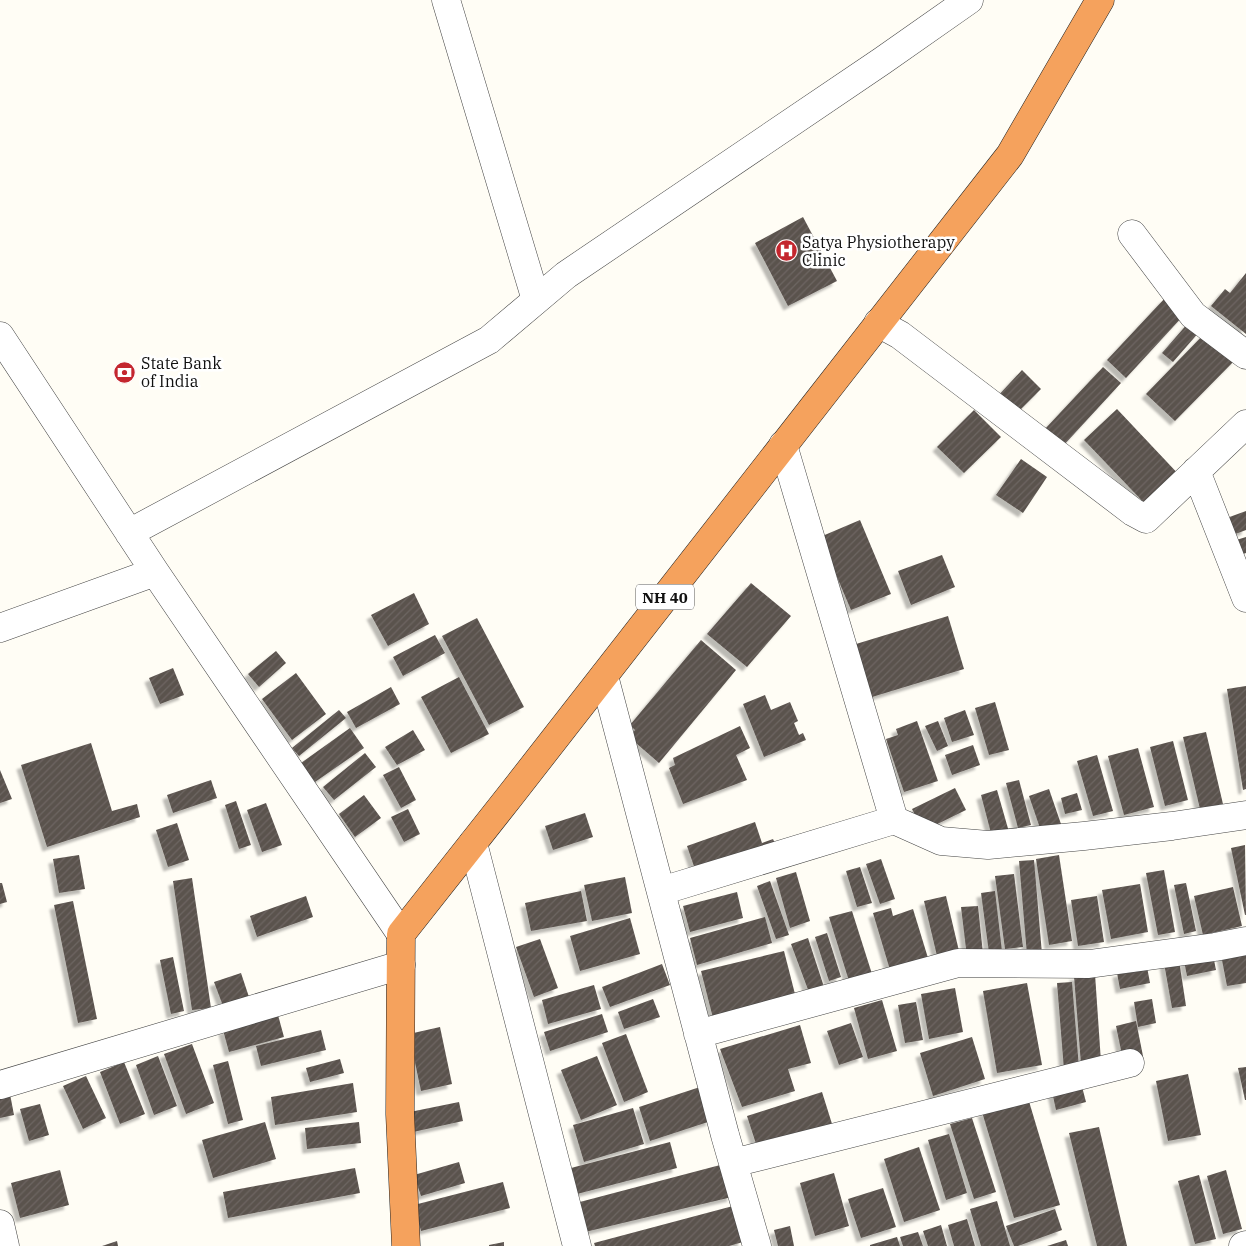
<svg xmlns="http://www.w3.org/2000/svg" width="1246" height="1246" font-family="'IBM Plex Serif',serif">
<defs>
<pattern id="building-hatch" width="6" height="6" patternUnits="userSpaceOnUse" patternTransform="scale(1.25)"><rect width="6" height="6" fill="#5a524d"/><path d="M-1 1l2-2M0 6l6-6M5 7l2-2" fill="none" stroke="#6d6662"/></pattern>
<filter id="shadow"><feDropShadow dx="-4.5" dy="4.5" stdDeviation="1" flood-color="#0004"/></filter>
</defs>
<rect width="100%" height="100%" fill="#fffdf5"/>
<path fill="url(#building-hatch)" filter="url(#shadow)" d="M803,217l34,64 -49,25 -33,-63z
M1246,273v61l-35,-28 14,-17 5,4z
M1165,298l19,17 -58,63 -19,-18z
M1189,322l11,9 -27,31 -11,-9z
M1206,332l30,27 -61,62 -29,-27z
M1103,367l18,16 -58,63 -18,-17z
M1022,370l19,19 -27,27 -18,-18z
M1117,409l66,70 -32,31 -67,-70z
M974,410l27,27 -37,36 -27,-26z
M1021,459l26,18 -24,36 -27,-18z
M1246,511v19l-16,6 -6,-17z
M860,520l31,74 -40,16 -31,-73z
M1246,537v16l-8,3 -5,-15z
M942,555l13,32 -44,18 -13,-34z
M751,583l40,33 -44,51 -40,-33z
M414,593l15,31 -41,22 -17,-31z
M948,616l16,53 -92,28 -16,-53z
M477,618l47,89 -35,18 -47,-89z
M435,635l10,18 -42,23 -10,-19z
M701,640l35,30 -77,93 -30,-26 6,-7 -5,-5z
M276,651l10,12 -27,24 -11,-13z
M173,668l11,27 -24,9 -11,-26z
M296,673l30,41 -34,26 -30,-41z
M459,677l30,57 -38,19 -30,-56z
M1246,686v103l-3,1 -16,-101z
M391,687l9,17 -44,24 -9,-16z
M765,695l6,15 19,-8 8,19 -4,2 5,12 4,-2 3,7 -42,17 -21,-53z
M995,702l14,48 -20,5 -14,-47z
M339,710l7,8 -47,38 -7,-8z
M965,710l9,25 -22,7 -8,-24z
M917,721l21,60 -34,11 -18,-53 12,-4 -2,-6z
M938,721l10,25 -11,5 -12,-25z
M740,726l10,22 -14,7 11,25 -64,24 -14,-36 6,-3 -2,-7z
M350,728l14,20 -49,34 -14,-19z
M413,730l12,20 -28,15 -12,-18z
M1206,732l17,72 -23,5 -17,-72z
M1173,741l15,59 -23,6 -15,-59z
M91,743l21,68 25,-7 3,13 -93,30 -26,-82z
M973,745l7,20 -28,10 -7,-20z
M1138,748l16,59 -30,8 -16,-59z
M365,753l11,14 -42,33 -11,-13z
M1097,755l16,56 -20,5 -16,-55z
M399,767l17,33 -15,8 -18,-33z
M0,770l12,29 -12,4z
M211,780l6,18 -44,15 -6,-18z
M1019,780l12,45 -13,3 -12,-45z
M955,788l11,22 -43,21 -11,-22z
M1049,789l12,35 -20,7 -12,-35z
M997,790l12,42 -17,5 -11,-42z
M1077,793l5,17 -17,4 -4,-16z
M364,795l17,23 -26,19 -16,-23z
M236,801l15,44 -12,4 -14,-44z
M266,803l16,42 -20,7 -15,-42z
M408,809l12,25 -16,8 -13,-25z
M585,813l8,24 -40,13 -8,-24z
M755,822l7,21 11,-4 3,7 -78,32 -11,-32z
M177,823l12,37 -21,7 -12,-37z
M1245,845l1,70h-1l-14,-67z
M79,855l6,34 -26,4 -6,-34z
M1059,855l13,86 -23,4 -13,-86z
M881,859l14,40 -15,5 -14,-40z
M1034,860l8,94 -15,1 -8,-94z
M860,867l12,36 -15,4 -11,-36z
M1164,870l11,62 -17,3 -12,-62z
M796,872l14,49 -20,7 -14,-50z
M1014,874l9,73 -18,2 -10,-73z
M625,877l7,36 -40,8 -8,-36z
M192,878l19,130 -19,2 -19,-129z
M770,881l19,54 -13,4 -19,-53z
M0,883h2l5,19 -7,2z
M1186,883l10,48 -12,3 -10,-49z
M1140,884l8,48 -37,7 -9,-49z
M1233,887l9,39 -39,9 -9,-39z
M581,891l6,30 -56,10 -6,-28z
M995,891l7,60 -13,2 -8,-60z
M737,892l6,26 -53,14 -7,-26z
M306,896l7,21 -56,20 -7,-21z
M946,896l13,55 -22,5 -13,-55z
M1097,896l7,46 -26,4 -7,-46z
M73,901l24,118 -19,4 -24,-118z
M978,906l5,48 -16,3 -6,-50z
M891,908l2,8 20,-7 15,49 -38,12 -17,-57z
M852,911l20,63 -23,7 -20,-64z
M765,917l7,26 -75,22 -7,-27z
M630,918l10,36 -60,17 -10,-35z
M827,933l14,44 -12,4 -14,-44z
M808,938l17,52 -15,5 -19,-51z
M540,939l18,49 -24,9 -18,-50z
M1246,950v33l-19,3 -6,-31z
M784,951l12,47 -83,20 -12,-47z
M1213,955l3,15 -29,6 -3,-15z
M173,957l11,54 -13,3 -11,-54z
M1179,960l7,46 -14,2 -8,-45z
M662,964l8,21 -60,22 -8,-20z
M1147,967l3,16 -30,6 -3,-16z
M241,973l8,24 -26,9 -9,-24z
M1095,974l6,88 -20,2 -7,-88z
M1072,982l7,86 -15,2 -7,-87z
M1027,983l15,82 -45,8 -14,-82z
M594,985l7,24 -53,15 -6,-24z
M955,988l8,44 -34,7 -8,-45z
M653,999l7,18 -36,12 -6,-17z
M1152,999l4,24 -18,4 -4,-25z
M882,1000l15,51 -29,8 -14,-51z
M916,1002l7,38 -18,3 -7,-38z
M602,1014l6,18 -58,19 -6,-19z
M278,1015l6,22 -55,15 -6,-22z
M1136,1021l7,35 -20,4 -7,-34z
M851,1023l12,34 -24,8 -12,-34z
M800,1025l11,38 -23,6 7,22 -53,16 -22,-58z
M440,1027l12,57 -31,7 -12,-57z
M321,1030l5,20 -65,16 -5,-20z
M626,1034l22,58 -24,10 -22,-59z
M972,1037l13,42 -52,17 -13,-43z
M192,1044l22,59 -28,11 -22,-60z
M158,1056l19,50 -23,9 -18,-50z
M597,1056l20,49 -36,15 -20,-50z
M340,1059l4,14 -34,9 -4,-14z
M228,1061l15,59 -15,4 -15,-59z
M124,1062l21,52 -25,10 -20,-52z
M1246,1067v33h-1l-7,-32z
M1188,1074l13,61 -33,6 -12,-60z
M86,1076l20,42 -23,11 -20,-43z
M1080,1079l6,23 -30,8 -5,-23z
M353,1083l4,29 -82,13 -4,-28z
M700,1087l11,34 -61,20 -11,-34z
M822,1092l11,35 -75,23 -11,-34z
M10,1094l4,21 -14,3v-22z
M1028,1098l32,107 -46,13 -32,-106z
M459,1102l4,19 -59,13 -4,-20z
M40,1104l9,31 -20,6 -9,-32z
M633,1108l11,36 -60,18 -11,-37z
M972,1118l24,74 -22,7 -24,-75z
M265,1122l11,37 -63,19 -11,-38z
M359,1122l2,21 -54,6 -2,-21z
M1099,1127l28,119h-30l-28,-113z
M949,1134l18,59 -21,7 -18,-60z
M670,1142l7,26 -100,26 -6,-26z
M919,1147l21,63 -36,12 -20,-63z
M459,1162l6,21 -44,13 -7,-21z
M724,1164l8,33 -147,35 -9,-29z
M355,1168l5,25 -132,25 -5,-26z
M60,1170l9,35 -49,13 -9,-35z
M1226,1170l16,59 -19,5 -16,-58z
M834,1173l15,53 -34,10 -15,-53z
M1199,1175l17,64 -21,5 -17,-63z
M503,1182l7,26 -89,23 -7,-26z
M883,1188l13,39 -35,11 -13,-39z
M997,1201l13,45h-29l-11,-37z
M733,1206l10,36 -14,4h-134l-1,-3z
M1055,1209l7,21 -44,16h-4l-8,-20z
M967,1219l8,27h-21l-6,-21z
M941,1225l6,21h-19l-5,-15z
M790,1226l4,20h-16l-4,-16z
M918,1232l5,14h-20l-3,-9z
M897,1237l3,9h-30v-1z
M1066,1240l2,6h-21z
M117,1241l1,5h-16z
M504,1242v4h-15v-1z"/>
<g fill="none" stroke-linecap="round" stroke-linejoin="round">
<defs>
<path id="minor" d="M446,0l90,300
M1132,234l61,81 53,40
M878,323l22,12 233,177 13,7 100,-95
M0,336l155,236 246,362
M1196,471l50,127
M129,533l360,-193 77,-65 316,-214 87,-61
M0,628l155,-56
M604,676l121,459 32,111
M894,820l47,21 47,4 96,-9 88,-10 74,-11
M473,843l104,403
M661,891l233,-71 -111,-375
M698,1034l260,-71 131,1 126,-17 31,-6
M0,1085l401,-120
M733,1163l397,-100
M0,1224l5,22
M1243,1246l3,-1"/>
<path id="highway" d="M406,1246l-6,-132 1,-180 109,-138 500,-641 90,-155"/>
</defs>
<use href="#minor" stroke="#444" stroke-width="29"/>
<use href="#highway" stroke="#222" stroke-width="29"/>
<use href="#minor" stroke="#fff" stroke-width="28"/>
<use href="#highway" stroke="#f5a25d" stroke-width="28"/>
</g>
<defs>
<symbol id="hospital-disc" viewBox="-11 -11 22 22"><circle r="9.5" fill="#c4262e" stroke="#fff"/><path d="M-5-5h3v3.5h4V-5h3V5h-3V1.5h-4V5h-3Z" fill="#fff"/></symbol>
<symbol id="bank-disc" viewBox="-11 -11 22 22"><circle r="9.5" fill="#c4262e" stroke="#fff"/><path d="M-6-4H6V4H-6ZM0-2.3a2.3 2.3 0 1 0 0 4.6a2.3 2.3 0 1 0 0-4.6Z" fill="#fff"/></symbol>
</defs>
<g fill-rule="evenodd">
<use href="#hospital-disc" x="774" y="238" width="25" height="25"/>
<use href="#bank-disc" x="112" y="360" width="25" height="25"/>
</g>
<g text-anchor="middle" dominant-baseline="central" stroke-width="5" stroke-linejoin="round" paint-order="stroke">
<rect fill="#fff" stroke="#585858" stroke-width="1" x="636" y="584.5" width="58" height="25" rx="4"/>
<g font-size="15" font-weight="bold" fill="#111">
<text x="665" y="597">NH 40</text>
</g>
<g font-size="16" fill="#111" stroke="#fff" text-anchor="start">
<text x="802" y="242">Satya Physiotherapy<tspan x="802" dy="18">Clinic</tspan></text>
<text x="141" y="363">State Bank<tspan x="141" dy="18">of India</tspan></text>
</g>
</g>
</svg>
